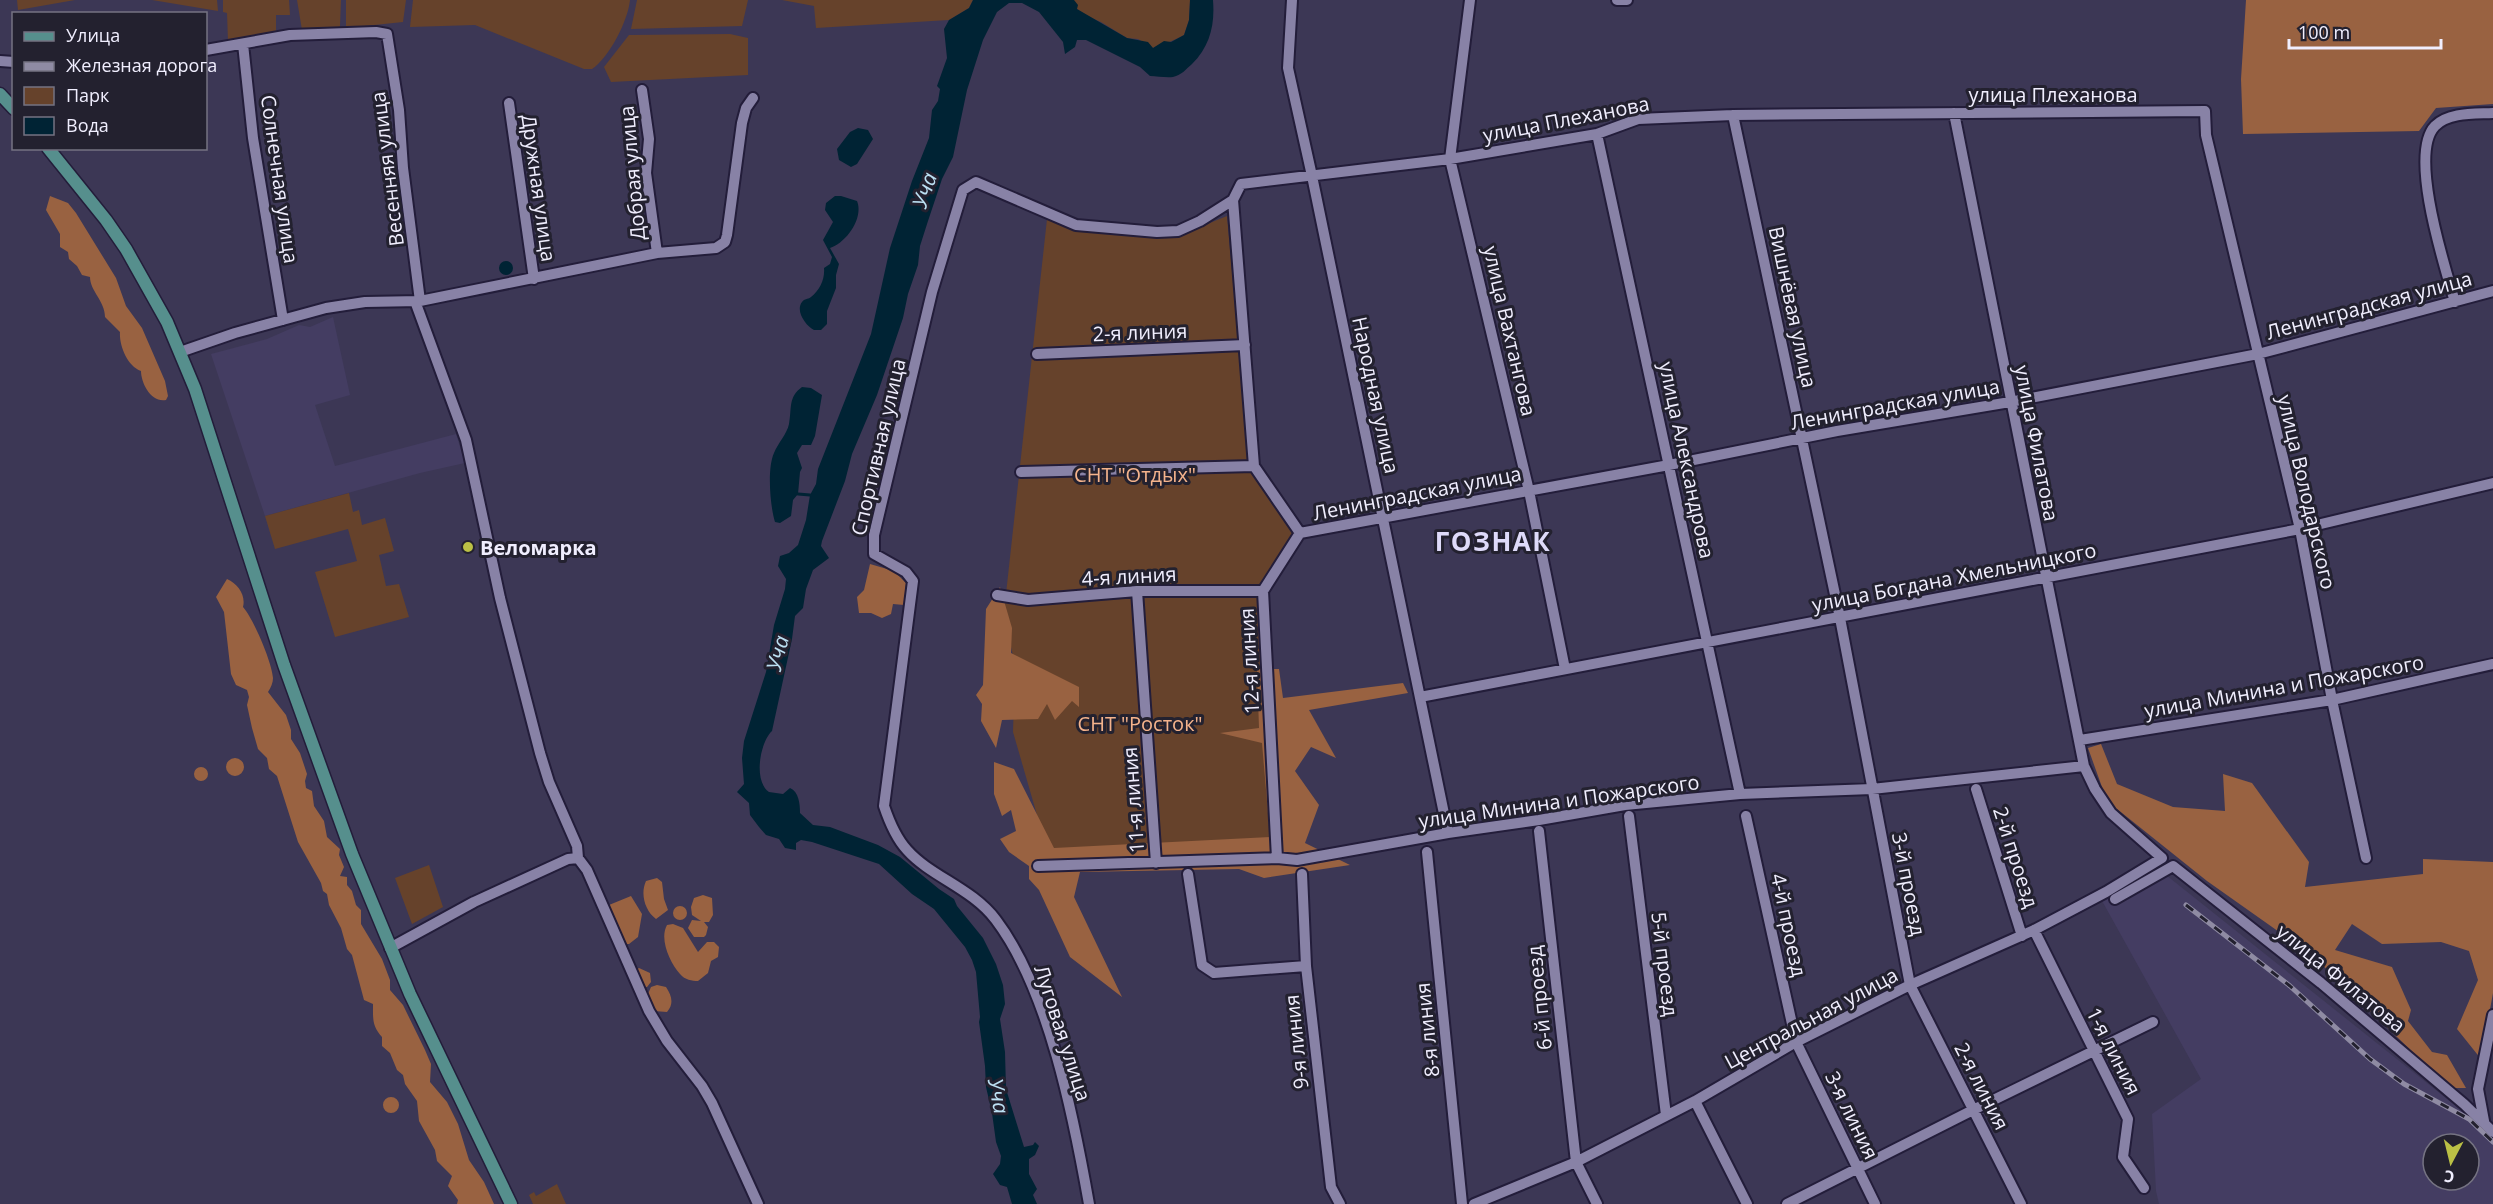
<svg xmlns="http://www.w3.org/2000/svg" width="2493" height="1204" font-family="'Open Sans',sans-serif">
<rect width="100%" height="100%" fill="#3c3755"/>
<path fill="#443d62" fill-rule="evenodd" d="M333,317l17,78 -35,10 20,61 121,-32 9,29 -45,10 -155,43 -54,-162 56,-15 32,-14 11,2z
M2156,867l306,244 31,33v60h-334l-3,-13 -4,-77 49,-35 -100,-180zM2433,1144h36v36h-36z"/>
<path fill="#66422b" d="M17,0h58l-57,10z
M152,0h65l1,11z
M223,0h66l1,15h-14v19l-48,7 -1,-28 -4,-1z
M297,0h44l-1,26 -2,3 -36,1z
M346,0h60l-3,22 -57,6z
M413,0h217c-2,21 -21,58 -38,69h-8l-109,-44 -65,2z
M637,0h111l-6,26 -111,3z
M782,0h191l-4,8 -20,12 -133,8 -2,-22z
M1074,0h116l-1,20 -5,15c-10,6 -20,8 -31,13l-15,-9 -11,-1 -26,-16 -14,-6 -10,-7z
M730,34l18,4v37l-137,7 -7,-15 25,-32z
M1227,216l23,255 46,62 -34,56 -256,5 41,-375 30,10 103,6z
M349,493l4,19 6,-2 3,15 23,-7 9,33 -15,4 7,31 13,-2 10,33 -74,20 -20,-65 42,-11 -9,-32 -73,20 -10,-33z
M1259,594l14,252 -225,7 -35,-121 2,-68 -15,-63 37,1z
M429,865l14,42 -31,17 -17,-46z
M557,1184l9,20h-33l-4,-9 5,-3 2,4z"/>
<path fill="#996241" d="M2246,0h247v104l-57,4 -17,23 -176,3 -2,-55z
M50,196l18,7 8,10 40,65 10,28 16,22 23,53 3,15 -2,4c-15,3 -25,-17 -25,-29 -14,-5 -22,-26 -21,-39l-15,-15c0,-16 -15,-26 -15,-40l-8,-2 -5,-9 -8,-7 -1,-7 -8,-5v-13l-14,-24z
M870,564l24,7 12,12 -2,22 -11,-1 -2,10 -9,4 -11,-5h-12l-2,-16 7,-7z
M227,579c11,5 19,16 16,28 10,11 29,55 30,71 0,5 -2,9 -5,14l18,23 5,15v9l9,14 7,21 -2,7 1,7 6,3 2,15 10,15 3,16 13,12 -1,6 5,12 -4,9 7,1v8l5,6 4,14 5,5v14l21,35 8,21v10l13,15 22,45 6,14 -1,18 17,20 11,22 11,36 15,22 10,22h-37l1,-4 -10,-14 4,-10 -15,-15 -2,-11 -16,-29 -2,-20 -12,-17 -2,-9 -6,-5 -7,-17 -8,-7v-9c-10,-11 -9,-18 -9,-33l-9,-4 -12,-45 -5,-6 -6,-21 -12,-23 -2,-11 -4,-3 -2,-8 -23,-41 -21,-66 -8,-7 -2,-11 -9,-9 -6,-21 -5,-23 2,-8 -2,-7 -11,-5 -5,-11 -7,-62 -8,-15z
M1000,587l12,41 -1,25 68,34v20l-7,-6 -17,19 -8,-16 -9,15 -36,1 -6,28 -15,-27 1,-17 -6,-9 7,-10 3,-76z
M1257,669h22l4,29 120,-15 5,10 -99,17 27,48 -25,-11 -16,24 24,34 -14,38 45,22 -86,13 -25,-9 -159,3 -6,25 48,100 -52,-40 -31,-67 -10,-11v-13l-20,-14 -9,-13 16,-8 -5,-21 -9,6 -8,-22v-32l20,7 40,79 216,-11 -8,-94 -42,-10 39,-5z
M2101,744l16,40 56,23 52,4 -2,-37 29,9 57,79 -4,25 118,-13v-15l70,3v131l-12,66 -24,-30 21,-49 -9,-29 -28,-9 -59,2 -30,-20 -17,26 57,17 19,43 -3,11 24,31 15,3 19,33h-16l-137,-132 -106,-75 -100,-80 -19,-53z
M226 767a9 9 0 1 1 18 0a9 9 0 1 1-18 0Z
M194 774a7 7 0 1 1 14 0a7 7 0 1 1-14 0Z
M657,878l5,4 2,17 4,11 -12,9c-11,-8 -16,-25 -10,-38z
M703,895l9,3 1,17 -4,7h-5l4,5 -2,8 -2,2h-10l-6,-9 4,-8 9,1 -9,-6 -1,-8 3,-9z
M631,896l11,18 -4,23 -9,7h-4l-8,-14 -8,-25z
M673 913a7 7 0 1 1 14 0a7 7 0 1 1-14 0Z
M673,924l10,4 15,24 9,-10h7l5,5 -1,10 -7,4 -3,12 -10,8c-6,0 -13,-1 -18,-7 -10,-11 -21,-35 -13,-49z
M639,968l11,5 1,9 -4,5h-3l-8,-17z
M657,985l9,2c6,9 8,17 1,25l-13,-1 -7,-15 4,-9z
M383 1105a8 8 0 1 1 16 0a8 8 0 1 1-16 0Z"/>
<path fill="#002334" d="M973,0h101l4,5 -1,4 50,29 21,4 5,6 11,-7 7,1 13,-7 5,-15 1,-20h23c2,25 -3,46 -21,64 -6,5 -10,11 -19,13 -7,1 -16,-1 -23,-1l-10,-9 -54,-27h-9l-2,7 -10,7 -2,-12 -24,-30 -17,-9h-13l-12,9 -14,28 -16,50 -14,67 -11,22 -14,42 -8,25 -2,19 -10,29 -5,24 -26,77 -25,59 -7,27 -23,60 -1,5 8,12 -16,12 -7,19 -3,19 -8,8 -3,23 -20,92c-12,11 -19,50 -3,61l14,2 7,-6c9,4 10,16 10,25l13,12 17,2 48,18 22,12 39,32 15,10 3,7 26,32 13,26 7,21 2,19 -5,15 5,33 1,37 18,58 9,-2 2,-3 4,4 -4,9 -6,4v15l8,15 -4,6 4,9h-25l-5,-17 -7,-2 -7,-11 7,-10 1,-8 -5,-14 -4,-29 -6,-26 -1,-21 -6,-44 1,-5 -4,-45 -4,-12 -7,-13 -31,-38 -22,-15 -33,-30 -67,-22 -11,-2 -5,3v7l-11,-2 -6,-9 -13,-4 -7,-8 -9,-12 -1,-12 -12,-11 7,-8 -2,-26 2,-17 22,-69 8,-47 11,-36 1,-10 -8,-13 2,-10 9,-3 9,-8 8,-25 4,-25 6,-11 2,-15 53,-135 19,-86 22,-67 17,-43 3,-28 6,-9 2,-12 -3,-3 10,-28 -3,-29 5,-9 20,-12z
M858,128l10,2 5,9 -16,25 -6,3 -12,-7 -2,-11 13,-17z
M835,196h6l16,5c7,17 -11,42 -27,47l9,16 -3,11v13l-9,23v13l-6,6h-7c-8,-4 -19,-19 -12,-28 3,-4 5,-2 9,-5 9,-7 14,-18 13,-29l6,-4 2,-7 -9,-17 10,-18 -8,-12 1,-7z
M499 268a7 7 0 1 1 14 0a7 7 0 1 1-14 0Z
M802,387l9,1 11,7 -7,41 -4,9h-9l-5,8 5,15 -2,4 -2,22 -5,6 -2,16 -11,7 -5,-1c-5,-16 -8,-54 -1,-69 4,-10 13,-19 15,-29 3,-16 -1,-27 13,-37z"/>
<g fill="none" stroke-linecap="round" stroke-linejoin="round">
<path stroke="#002334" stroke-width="3" d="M798,494l12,1"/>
<defs>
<path id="minor" d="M1292,0l-4,68 24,108 136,657
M1470,0l-20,159 79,332 36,178
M1617,0h10
M243,44l10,94 30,182
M206,50l84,-15 86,-3 11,2 12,76 4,58 17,133
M0,61l14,1
M642,90l7,49 -3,34 11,80
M509,103l25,176
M1733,115l107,503 70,367 111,219
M1597,134l143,660
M1233,200l21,266 46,67 -37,58 14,267
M415,301l51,139 34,158 40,155 9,29 28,64 1,12 9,12 62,141 18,30 35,45 10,17 46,101
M2455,302c-10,-35 -47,-148 -20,-176 14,-14 40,-12 58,-13
M180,352l55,-19 91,-25 39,-6 55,-1 237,-48 59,-5 9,-6 2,-7 15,-112 4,-15 7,-10
M1037,354l208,-9
M1021,472l233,-6
M1300,533l369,-68 168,-34 173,-29 248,-48 235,-63
M1137,591l19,272
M997,595l31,5 109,-9h126
M1420,697l880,-168 193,-46
M2080,740l252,-40 161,-36
M1976,789l46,147
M1629,816l37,299
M1746,816l50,226 79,162
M1539,831l37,331 21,42
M1427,852l35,352
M1038,866l239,-8 20,2 151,-27 91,-13 86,-15 115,-11 132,-5 212,-23
M1188,874l14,91 12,8 92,-7
M1302,874l4,92 25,221 9,17
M2115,899l58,-33 148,117 143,121 29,28
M2034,930l94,189 -5,38 21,31
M390,948l84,-46 94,-43 10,-1
M1695,1101l52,103
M2484,1121l-6,-32 15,-74
M1089,1204c-15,-85 -40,-214 -93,-284 -24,-32 -65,-43 -89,-70 -11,-12 -18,-29 -23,-44l29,-225 -7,-9 -32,-18v-19l58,-243 31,-102 13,-8 100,43 81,7 21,-1 22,-10 33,-21 8,-16 209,-25 147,-25 41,-15 95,-4 472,-4 1,24 94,394 32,171 34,158
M1474,1204l102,-42 119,-61 101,-59 114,-57 124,-55 72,-38 56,-34 -51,-45 -16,-24 -11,-23 -130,-653
M1787,1204l186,-94 180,-88"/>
<path id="major" d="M0,94l14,15
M48,148l58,72 20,29 41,73 28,67 89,276 68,189 58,140 101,210"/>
</defs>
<use href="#minor" stroke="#231d3a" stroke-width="14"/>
<use href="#major" stroke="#231d3a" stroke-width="15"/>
<use href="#minor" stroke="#8882a6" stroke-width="10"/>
<use href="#major" stroke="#568f8d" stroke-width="12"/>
<defs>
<path id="rail" d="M2186,905l104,81 80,73 34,25 65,35 24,23"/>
</defs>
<use href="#rail" stroke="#8f8ba3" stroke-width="5"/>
<use href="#rail" stroke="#23212f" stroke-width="3" stroke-dasharray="9" stroke-linecap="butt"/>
</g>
<circle fill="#bbc045" stroke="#23212f" stroke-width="2" cx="468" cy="547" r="6"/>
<g text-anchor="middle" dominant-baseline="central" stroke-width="6" stroke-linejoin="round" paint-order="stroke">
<g font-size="20" fill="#f0eefe" stroke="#23212f">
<text x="2053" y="94">улица Плеханова</text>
<text transform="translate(1566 119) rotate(-11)">улица Плеханова</text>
<text transform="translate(387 169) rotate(-97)">Весенняя улица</text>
<text transform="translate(632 173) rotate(-95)">Добрая улица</text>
<text transform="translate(280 179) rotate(82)">Солнечная улица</text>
<text transform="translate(539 188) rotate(82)">Дружная улица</text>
<text transform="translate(2369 305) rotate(-15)">Ленинградская улица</text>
<text transform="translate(1793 307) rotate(78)">Вишнёвая улица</text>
<text transform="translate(1510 331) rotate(77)">улица Вахтангова</text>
<text transform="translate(1140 332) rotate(-2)">2-я линия</text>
<text transform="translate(1376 395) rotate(78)">Народная улица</text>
<text transform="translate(1895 404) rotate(-10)">Ленинградская улица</text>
<text transform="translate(2037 443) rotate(79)">улица Филатова</text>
<text transform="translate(878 447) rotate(-77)">Спортивная улица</text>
<text transform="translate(1687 460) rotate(78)">улица Александрова</text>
<text transform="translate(2307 492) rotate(77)">улица Володарского</text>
<text transform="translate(1417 493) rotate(-11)">Ленинградская улица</text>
<text transform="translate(1129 576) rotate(-3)">4-я линия</text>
<text transform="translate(1954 577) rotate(-11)">улица Богдана Хмельницкого</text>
<text transform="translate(1249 661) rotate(-93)">12-я линия</text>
<text transform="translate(2284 686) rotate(-10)">улица Минина и Пожарского</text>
<text transform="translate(1133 800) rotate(-94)">11-я линия</text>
<text transform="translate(1559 801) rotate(-8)">улица Минина и Пожарского</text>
<text transform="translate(2016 857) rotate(72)">2-й проезд</text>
<text transform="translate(1909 884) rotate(79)">3-й проезд</text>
<text transform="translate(1789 925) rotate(78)">4-й проезд</text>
<text transform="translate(1665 964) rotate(83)">5-й проезд</text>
<text transform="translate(2341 978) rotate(39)">улица Филатова</text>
<text transform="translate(1539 998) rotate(-96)">6-й проезд</text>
<text transform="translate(1811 1018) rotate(-28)">Центральная улица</text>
<text transform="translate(1427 1030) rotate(-96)">8-я линия</text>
<text transform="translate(1063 1033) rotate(72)">Луговая улица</text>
<text transform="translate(1296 1042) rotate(-96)">9-я линия</text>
<text transform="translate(2114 1051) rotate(63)">1-я линия</text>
<text transform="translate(1982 1086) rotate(63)">2-я линия</text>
<text transform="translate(1852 1115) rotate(64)">3-я линия</text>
</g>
<g font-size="20" fill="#f4b38c" stroke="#23212f">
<text x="1135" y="474">СНТ "Отдых"</text>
<text x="1140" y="723">СНТ "Росток"</text>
</g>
<g font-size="20" font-weight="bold" fill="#f0eefe" stroke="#23212f" text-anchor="start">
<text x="480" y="547">Веломарка</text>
</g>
<g font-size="21" font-style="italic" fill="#bce0f3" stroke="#23212f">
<text transform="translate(924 190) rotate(-71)">Уча</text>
<text transform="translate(777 653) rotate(-76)">Уча</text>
<text transform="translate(999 1096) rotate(79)">Уча</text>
</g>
<g font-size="26" font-weight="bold" letter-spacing="1.5" fill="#dedaf9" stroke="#23212f">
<text x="1493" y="541">ГОЗНАК</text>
</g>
</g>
<rect x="12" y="12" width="195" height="138" fill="#23212f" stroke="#757382" stroke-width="1.5"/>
<rect x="24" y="32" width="30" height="9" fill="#568f8d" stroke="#757382" stroke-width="1.5"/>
<text x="66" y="42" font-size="18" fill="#f0eefe">Улица</text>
<rect x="24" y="62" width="30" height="9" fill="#8f8ba3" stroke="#757382" stroke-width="1.5"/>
<text x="66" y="72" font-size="18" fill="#f0eefe">Железная дорога</text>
<rect x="24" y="87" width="30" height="18" fill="#66422b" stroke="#757382" stroke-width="1.5"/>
<text x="66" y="102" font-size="18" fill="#f0eefe">Парк</text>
<rect x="24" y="117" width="30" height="18" fill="#002334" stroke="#757382" stroke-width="1.5"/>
<text x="66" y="132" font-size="18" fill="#f0eefe">Вода</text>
<g transform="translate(2451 1162) rotate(187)"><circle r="28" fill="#23212f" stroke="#757382" stroke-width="1.5"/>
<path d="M0-4.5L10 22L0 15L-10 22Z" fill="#bbc045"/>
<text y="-9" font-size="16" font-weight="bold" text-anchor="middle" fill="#f0eefe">С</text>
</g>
<path d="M2289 39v9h152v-9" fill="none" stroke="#f0eefe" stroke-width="3"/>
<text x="2298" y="39" font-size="18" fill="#f0eefe" stroke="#23212f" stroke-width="4.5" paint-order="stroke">100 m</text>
</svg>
